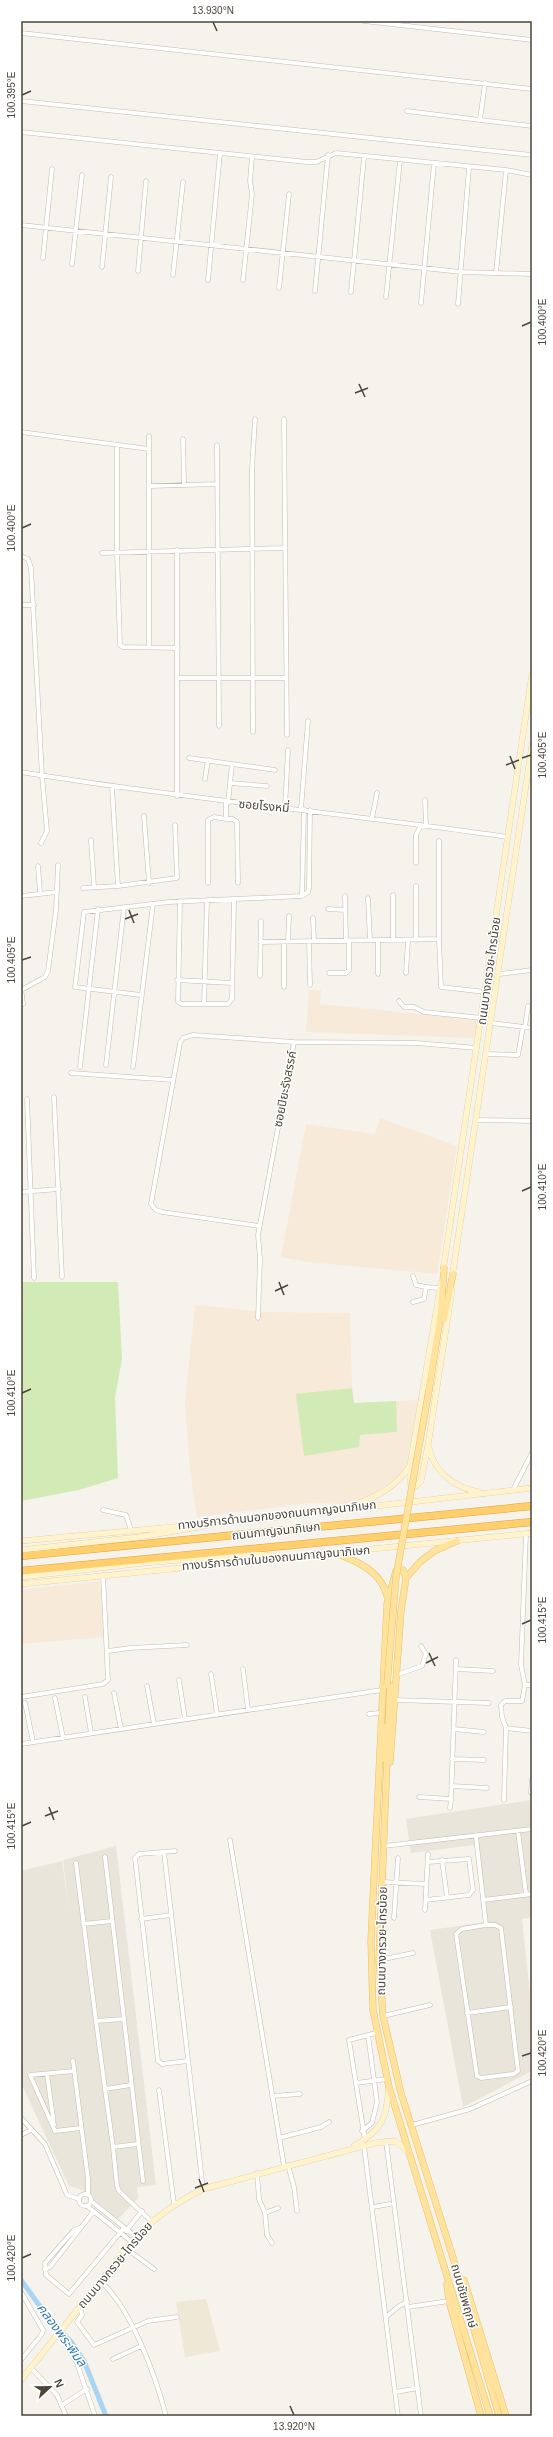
<svg xmlns="http://www.w3.org/2000/svg" width="553" height="2437" font-family="Arial,'Noto Sans Thai',sans-serif">
<rect width="100%" height="100%" fill="#f6f3ec"/>
<path fill="#eae5da" d="M532,1800v117l-10,2 10,94v58l-69,36 -33,-177 56,-8 -11,-77 -64,8 -5,-34z
M116,1846l40,339 -19,2 1,11 -20,21 -36,-29 -13,-4 -48,-103v-212l41,-10 7,50 -6,-51z"/>
<path fill="#f7ead8" d="M309,990h12l-1,14 158,16 -3,18 -169,-6z
M380,1118l77,28 -20,128 -129,-12 -27,-5 25,-133 69,10z
M195,1305l70,7 85,1 2,75 -55,7 63,40 36,-3v-31l22,-1 -10,62 -8,13 -29,20 -27,9 -35,-1 -112,14 -7,-46 -5,-69z
M100,1581l4,56 -83,7v-54z"/>
<path fill="#efe8d6" d="M206,2299l14,52 -35,6 -9,-55z"/>
<path fill="#d2eab5" d="M21,1282h97l4,77 -7,38 3,81 -39,12 -58,11z
M352,1388l2,15 42,-2 1,31 -37,3 -1,12 -55,9 -8,-62z"/>
<g fill="none" stroke-linecap="round" stroke-linejoin="round">
<path stroke="#a9d4f2" stroke-width="5" d="M21,2280l26,36 25,27 12,18 22,55"/>
<defs>
<path id="street" d="M364,21l168,19
M21,33l511,56
M485,83l-5,37 52,6
M21,101l511,54
M407,111l73,9
M21,132l286,30h9l20,-9 170,17 26,5
M21,225l440,47 71,2
M43,258l9,-89
M72,264l10,-89
M102,267l9,-90
M138,271l8,-90
M496,273l10,-103
M173,275l10,-93
M208,280l12,-127
M243,280l9,-86 -2,-13 2,-24
M279,288l10,-94
M315,291l13,-136
M351,292l13,-135
M386,297l14,-137
M421,303l13,-139
M458,304l11,-136
M284,419l3,316
M21,432l128,17
M183,439l1,46
M117,445v107l3,93 3,2 55,1
M217,445l2,281
M150,486l67,-2
M102,553l182,-5
M21,556l7,3 3,9 11,208 5,55 -6,12
M21,605h13
M149,647v-211
M177,678h109
M253,732l-1,-263 3,-50
M189,758l43,6
M21,772c162,27 325,41 487,65
M205,779l3,-19
M230,783l37,3
M177,796v-246
M425,800l1,25
M226,803v16h7l4,3 1,61
M228,803l4,-39 43,6
M285,808l3,-58
M301,809l7,-88
M144,816l5,67
M372,818l5,-25
M91,840l3,47
M439,841v98
M416,863v-28l5,-10
M38,866l2,27
M208,883v-63l6,-3 12,2
M118,886l59,-8 -2,-53
M416,886v54
M83,888l35,-2 -6,-99
M393,895v45
M21,896l36,-4
M302,896l2,-87
M345,896l1,44
M368,898l2,42
M180,901l-2,101 4,2h46l4,-5 2,-99
M328,909l17,1
M313,918l1,23
M260,942l179,-3 2,48 45,5
M288,942l1,-26
M309,942l1,43
M329,973h17l3,-3v-30
M406,973l2,-33
M378,974v-34
M499,974l33,-4
M260,976l1,-55
M177,980l55,3
M284,987v-45
M21,988l2,16
M21,990l24,-13 3,-6 8,-61 2,-45
M141,995l-66,-8 9,-75 85,-10 133,-6 6,-4 1,-4 1,-78
M399,1001l5,6h10l10,5 58,6
M204,1004l3,-104
M491,1023l41,5
M525,1027l3,-21
M487,1054l31,1 5,-28
M106,1065l18,-158
M80,1067l18,-158
M133,1067l20,-163
M71,1073l102,7
M54,1097l8,180
M27,1099l7,179
M476,1120l56,1
M21,1192l38,-3
M259,1226l-97,-14 -6,-2 -5,-6 29,-161 3,-5 10,-3 101,7
M413,1276l3,9 10,2
M413,1302l11,-3 2,-12 14,1
M258,1318l2,-59 -2,-24 36,-193 122,1 61,5
M513,1490l19,-37
M103,1510l23,5 5,15
M108,1651l22,-3 57,-3
M243,1669l5,41
M456,1669l37,2
M211,1674l6,40
M396,1675l26,-9 4,-12 -5,-8
M179,1680l6,39
M525,1685h7
M147,1686l7,38
M114,1693l7,36
M21,1697l82,-13 5,-4 -5,-105
M85,1697l6,36
M55,1698l8,40
M395,1700l94,3
M25,1703l8,39
M369,1714l11,-1
M506,1728l26,3
M454,1729l30,3
M21,1744l361,-54
M452,1759l32,1
M452,1786l35,2
M531,1793l1,-14
M419,1797l32,2 5,-139
M504,1800l2,-72 -4,-11 -1,-12 4,-4h17l3,-16 -4,-20 5,-131
M450,1808l1,-9
M518,1831l8,63
M476,1837l10,88
M230,1840l54,326
M384,1846l148,-17
M175,1851l-36,3 -4,4 23,203 4,3 26,-3
M164,1852l39,337
M105,1857l38,324
M442,1860l5,37
M76,1863l20,158
M382,1882l44,2
M426,1900l43,-5 4,-5 -4,-31 -41,3
M483,1900l49,-6
M425,1910l3,-56
M394,1918l4,-60
M141,1919l30,-4
M83,1924l29,-3
M486,1925h9l6,3 17,143 -5,3 -32,4 -4,-2 -21,-142 6,-5z
M379,1960l34,-7
M467,2013l44,-6
M383,2016l47,-11
M73,2061l15,118v16
M74,2071l-44,4 25,56 26,-3
M47,2074l7,51
M356,2083l31,-4
M105,2089l-9,-68 28,-2
M159,2090l15,114
M272,2096l28,-2
M21,2118l24,26 22,51 12,4
M412,2125l58,-16 62,-28
M362,2131l10,-8 5,-21 -9,-67
M21,2135l10,-5
M279,2138l42,-11 8,-5
M365,2140l-16,-100 27,-7
M386,2141l35,275
M138,2144l-25,3 4,39 2,5 32,30
M364,2146l34,270
M113,2147l-8,-58 26,-4
M288,2165l6,22 3,24
M257,2173l2,26 6,14 2,22 5,8
M79 2200a6 6 0 1 1 12 0a6 6 0 1 1-12 0Z
M91,2201l45,36
M87,2206l45,36
M373,2207l17,-3
M265,2213l13,-5
M80,2228l-6,2 -29,33 1,12 23,19 55,-66
M126,2231l16,-20
M127,2249l27,20
M45,2269l5,-2 44,-56
M100,2281c31,26 56,96 66,135
M21,2292l22,38 -1,4 -21,26
M80,2307l2,8 -5,7 17,23 54,-24 29,-4
M408,2307l41,-6
M386,2317l13,-11 8,-4
M63,2340l14,23 18,53
M113,2359l28,-13
M31,2368l26,27 9,21
M396,2392l22,-4
M62,2405l25,-16"/>
<path id="secondary" d="M443,1271l89,-597
M452,1278l80,-533
M441,1283l-31,183v17l6,3 5,-5 7,-36 24,-155
M429,1448c5,24 26,40 50,44
M353,1505c22,-7 43,-18 56,-38
M21,1541l251,-23 260,-30
M21,1550l118,-13 66,-11
M21,1577l122,-14 112,-9 19,2
M21,1584l511,-51
M354,2146c29,-17 32,-26 35,-59
M21,2380l115,-143c20,-21 41,-35 67,-48l172,-46 20,-2 14,11"/>
<path id="primary" d="M444,1319l9,-45
M429,1390l12,-78 3,-44
M335,1553c22,8 46,18 52,43
M406,1578l-3,-8 -7,1 -9,33 -16,337 2,69 16,77 101,329
M390,1685l-11,275 4,56 18,77 55,174 43,149
M381,1760l3,-33
M390,1762l11,-151 5,-33 14,-16 14,-11 23,-10
M464,2280l42,136
M447,2284l2,17 32,115"/>
<path id="highway" d="M21,1556l511,-50
M21,1571l511,-49"/>
</defs>
<use href="#street" stroke="#c2bbae" stroke-width="5"/>
<use href="#secondary" stroke="#d6c79b" stroke-width="6"/>
<use href="#primary" stroke="#e6c16a" stroke-width="7"/>
<use href="#highway" stroke="#e0a43c" stroke-width="8"/>
<use href="#street" stroke="#fff" stroke-width="4"/>
<use href="#secondary" stroke="#fff3cd" stroke-width="5.5"/>
<use href="#primary" stroke="#ffe39c" stroke-width="6"/>
<use href="#highway" stroke="#ffcf6e" stroke-width="7"/>
<defs>
<path id="primary-bridge" d="M387,1685l9,-108 33,-187"/>
</defs>
<use href="#primary-bridge" stroke="#e6c16a" stroke-width="7" stroke-linecap="butt"/>
<use href="#primary-bridge" stroke="#ffe39c" stroke-width="6"/>
</g>
<path fill="none" stroke="#4b4439" stroke-width="1.5" d="M213,22l4,9M22,95l9,-4M522,326l9,-4M359,384l6,13M355,393l13,-5M22,528l9,-4M510,756l5,13M522,758l9,-3M506,765l13,-5M129,910l5,13M125,919l13,-5M22,960l9,-3M522,1191l9,-4M279,1282l5,13M275,1291l13,-6M22,1393l9,-4M522,1624l9,-4M429,1653l6,13M426,1663l12,-6M49,1807l5,13M45,1816l13,-5M22,1826l9,-4M522,2056l9,-3M199,2179l5,13M195,2188l13,-5M22,2258l9,-4M290,2406l4,9"/>
<g text-anchor="middle" dominant-baseline="central" stroke-width="3" stroke-linejoin="round" paint-order="stroke">
<g font-size="12" fill="#4b4439" stroke="#fff">
<text transform="translate(264 806) rotate(5)">ซอยโรงหมี่</text>
<text transform="translate(489 971) rotate(-82)">ถนนบางกรวย-ไทรน้อย</text>
<text transform="translate(285 1089) rotate(-79)">ซอยปิยะรังสรรค์</text>
<text transform="translate(277 1515) rotate(-6)">ทางบริการด้านนอกของถนนกาญจนาภิเษก</text>
<text transform="translate(276 1531) rotate(-6)">ถนนกาญจนาภิเษก</text>
<text transform="translate(276 1558) rotate(-5)">ทางบริการด้านในของถนนกาญจนาภิเษก</text>
<text transform="translate(382 1941) rotate(-89)">ถนนบางกรวย-ไทรน้อย</text>
<text transform="translate(115 2265) rotate(-50)">ถนนบางกรวย-ไทรน้อย</text>
<text transform="translate(464 2296) rotate(74)">ถนนชัยพฤกษ์</text>
</g>
<g font-size="13" font-style="italic" fill="#2e7ab2" stroke="#fff">
<text transform="translate(62 2335) rotate(54)">คลองพระพิมล</text>
</g>
</g>
<rect width="553" height="2437" fill="none" stroke="#ffffff" stroke-width="44"/>
<g transform="translate(50 2387) rotate(68)" stroke="#ffffff" stroke-width="3" paint-order="stroke">
<path d="M0-3L7 15L0 10L-7 15Z" fill="#4b4439"/>
<text y="-6" font-size="11" font-weight="bold" text-anchor="middle" fill="#4b4439">N</text>
</g>
<rect x="22" y="22" width="509" height="2393" fill="none" stroke="#4b4439" stroke-width="1.5"/>
<g font-size="10" text-anchor="middle" fill="#4b4439">
<text x="213" y="14">13.930°N</text>
<text transform="translate(11 95) rotate(-90)" y="4">100.395°E</text>
<text transform="translate(542 322) rotate(-90)" y="4">100.400°E</text>
<text transform="translate(11 528) rotate(-90)" y="4">100.400°E</text>
<text transform="translate(542 755) rotate(-90)" y="4">100.405°E</text>
<text transform="translate(11 960) rotate(-90)" y="4">100.405°E</text>
<text transform="translate(542 1187) rotate(-90)" y="4">100.410°E</text>
<text transform="translate(11 1393) rotate(-90)" y="4">100.410°E</text>
<text transform="translate(542 1620) rotate(-90)" y="4">100.415°E</text>
<text transform="translate(11 1826) rotate(-90)" y="4">100.415°E</text>
<text transform="translate(542 2053) rotate(-90)" y="4">100.420°E</text>
<text transform="translate(11 2258) rotate(-90)" y="4">100.420°E</text>
<text x="294" y="2430">13.920°N</text>
</g>
</svg>
